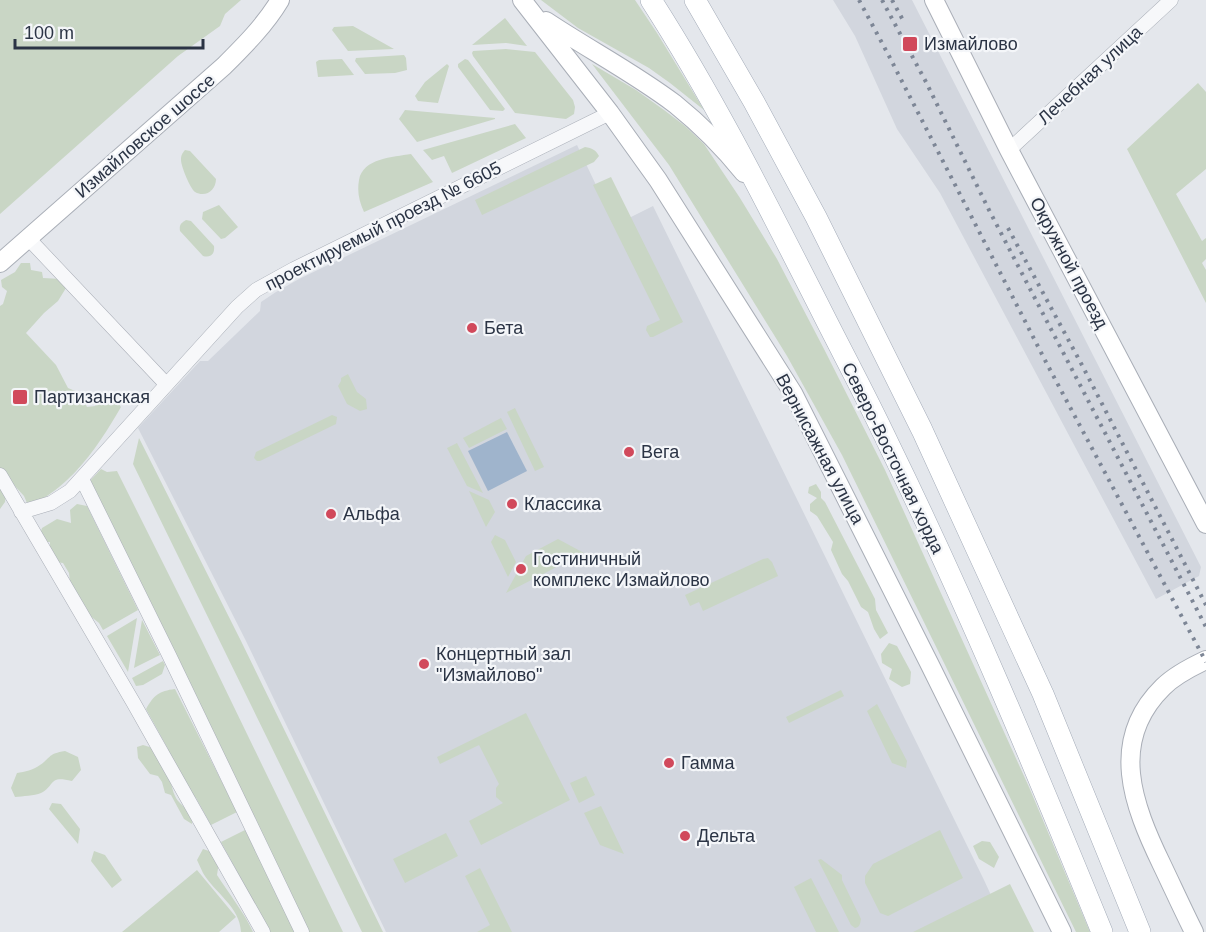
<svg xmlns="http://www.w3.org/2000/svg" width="1206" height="932" font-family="Arial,sans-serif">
<rect width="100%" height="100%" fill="#e4e7ec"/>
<path fill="#d2d6de" d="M833,0h79l289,567 -2,9 -43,23 -216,-406 -43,-64 -42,-93z
M577,145l38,80 38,-19 331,674 24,52h-622l-141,-293 -107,-211 62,-67h8l52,-50 1,-9 15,-10 23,-13z"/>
<path fill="#c9d6c5" d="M0,0h241l-16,14 -5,12 -42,30 -178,158z
M541,0h94l22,33 47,77 -34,-27 -21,-15 -71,-40z
M505,18l22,28 -21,-3 -34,2z
M353,26l41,23 -46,2 -16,-21 2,-3z
M506,49l29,3 38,48 2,7 -1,7 -8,5 -51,-6 -42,-57 -1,-3 1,-2z
M404,55l2,3 1,12 -12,3 -30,1 -10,-13 1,-3z
M342,59l12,16 -36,2 -2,-15 3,-2z
M465,59l3,1 37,49 -2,2 -13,-1 -32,-43v-3z
M447,64l2,2 -11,37 -20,-2 -3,-5 10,-14z
M592,64l44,26 28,20 21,16 19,18 36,54 37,61 47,90 61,121 144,317 61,145h-14l-234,-477 -55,-99 -118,-191z
M1198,83l8,9v77l-30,25 26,47 4,-3v21l-4,4 4,7v33l-79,-154z
M405,110l90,8v1l-78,23 -18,-23z
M515,124l11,14 -74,35 -8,-17 -12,4 -9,-10z
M585,147c7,1 11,3 14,9l-5,6 -112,53 -7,-15z
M185,150l5,1 26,28c0,11 -10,19 -21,13 -5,-4 -14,-26 -14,-32 0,-5 1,-6 4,-10z
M411,154l22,28 -69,30c-5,-11 -7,-20 -5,-32 4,-22 34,-23 52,-26z
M611,177l72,145 -30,15h-3l-4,-7 1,-4 13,-6 -67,-135z
M219,205l19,22 -13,11 -4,1 -19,-20 1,-7z
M186,220l5,1 23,25c1,8 -3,12 -11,10l-23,-25c-1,-6 1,-8 6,-11z
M21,263h9l1,7 11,2 1,6 19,1 4,9 -8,13 -14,12 -18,20 30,32 12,23 12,5 7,14 8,-1 7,-7 12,-1 7,9c-12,21 -28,46 -44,63 -9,10 -37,36 -50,33l-3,-7 -11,-12 -7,9 -1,9 -5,7v-203l3,-2 4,-13 -5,-4 -1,-7 14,-8z
M348,374l9,18 9,7 1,10 -7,2 -13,-7 -9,-18 3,-5v-3z
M515,408l29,59 -9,4 -28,-59z
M332,415l5,2 -1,7 -76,37h-3l-3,-3 2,-6z
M501,418l6,11 -38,19 -6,-10z
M139,438l102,203 142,291h-21l-229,-468z
M457,443l26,50 -16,-7 -20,-38z
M101,469l6,3 10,-1 84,168 142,293h-41l-217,-446z
M816,484l5,8v6l4,4 50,97 1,11 12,23 -8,6 -6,-10 -6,-17 -7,-5 -13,-26 -6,-7 -11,-24 2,-8 -16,-26 -7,-5v-7l7,-6 -9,-5 1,-6z
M469,491l20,9 6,12 -9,15z
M77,504l10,2 51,104 -35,20 -4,-7 -10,-8 -19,-33 -1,-9 -6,-10 -7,-1 -6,-15v-5h-6l-4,-8 2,-6 15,-9 14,4 -1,-13z
M495,535l10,5 11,22 -8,15 -17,-35z
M558,539l26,14 -78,40 20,-37z
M768,558l4,4 6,14 -75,35 -4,-9 -9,4 -5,-11 78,-36z
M137,618l-9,54 -21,-36z
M142,620l18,35 -26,13z
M889,643l8,3 14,26 -1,12 -8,3 -13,-8 3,-10 -10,-6 -1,-9z
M163,661l2,4 -3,9 -19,11 -7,1 -4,-8z
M175,689l62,123 -26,13 -15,-27 -26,-19c2,8 4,19 10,24 8,9 12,6 12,21l-8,-5 -13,-24 -6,-2 -3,-11 -4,-6 -8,-2 -12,-16 -1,-11 6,-2 23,7 2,-3 -22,-40c8,-14 13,-18 29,-20z
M841,690l3,6 -55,27 -3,-6z
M877,704l30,57 -1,7 -14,-5 -25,-52z
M526,713l44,87 -89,45 -12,-24 34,-18 -7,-6v-9l3,-4 -20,-39 -39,19 -3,-7z
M65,751l13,6 3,13 -9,11c-24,-6 -16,4 -31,12 -7,3 -18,3 -26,4l-4,-9 6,-15c8,-1 16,-3 23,-8 12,-8 7,-11 25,-14z
M586,776l9,19 -16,8 -9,-20z
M52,803l9,1 19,25 -2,15 -29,-35z
M601,806l23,48 -24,-9 -16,-32z
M245,830l51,102h-26l-49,-90z
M940,830l23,48 -75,38 -8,-3 -15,-30v-7l8,-12z
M446,833l12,23 -53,27 -12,-24z
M982,841l8,1 9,15 -5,11 -15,-9 -6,-13z
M203,849l9,3 7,10 -2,13c12,19 27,37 36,57h-12c-1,-25 -26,-39 -38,-59 -2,-4 -4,-9 -6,-13z
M94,851l11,4 17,25 -10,8 -21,-27z
M821,859l21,16v5l19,39c-1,5 -1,8 -6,9l-4,-3 -33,-65z
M480,868l32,64h-35l13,-7 -25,-49z
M197,870l39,47 -17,15h-97z
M811,878l28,54h-23l-22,-45z
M1010,884l24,48h-121z"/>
<path fill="#9fb4cc" d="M507,432l20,39 -39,20 -20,-40z"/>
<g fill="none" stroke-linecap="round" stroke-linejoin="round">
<defs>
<path id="street" d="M1009,150l162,-150
M28,238l138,146
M0,475l133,227 130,230
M82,479l87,176 133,277
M21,512l30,-9 19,-12 167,-184 19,-17 38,-21 316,-156"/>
<path id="secondary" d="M522,0l88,113 48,67 135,213 137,272 132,267
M934,0l75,150 197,374
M546,21c42,28 88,52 129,83 26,21 48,43 69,69
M0,263l224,-197c21,-21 41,-41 56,-66
M1194,932c-11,-22 -21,-44 -32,-67 -29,-60 -54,-124 1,-178 12,-12 28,-20 43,-27"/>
<path id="primary" d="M651,0c63,98 115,202 168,306 23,46 48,92 70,139 78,159 146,323 213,487
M695,0l59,102 62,115 106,213 121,264 97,238"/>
</defs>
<use href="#street" stroke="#a9aeb7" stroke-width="15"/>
<use href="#secondary" stroke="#a9aeb7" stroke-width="20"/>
<use href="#primary" stroke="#a3abb8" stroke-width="22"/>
<use href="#street" stroke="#f7f8fa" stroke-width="14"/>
<use href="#secondary" stroke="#fff" stroke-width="18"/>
<use href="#primary" stroke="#fff" stroke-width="21"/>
<path stroke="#7d8696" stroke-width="4" stroke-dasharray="3 6" stroke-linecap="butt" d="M859,0l30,56 158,308 159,298
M882,0l44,82 63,128 217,417
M892,0l12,22
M1008,228l75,139 123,238"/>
</g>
<g fill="#d1495b" stroke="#f4f6f9" stroke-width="2">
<rect x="902" y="36" width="16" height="16" rx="3"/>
<circle cx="472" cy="328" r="6"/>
<rect x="12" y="389" width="16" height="16" rx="3"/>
<circle cx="629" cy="452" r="6"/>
<circle cx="512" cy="504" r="6"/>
<circle cx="331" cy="514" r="6"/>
<circle cx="521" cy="569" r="6"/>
<circle cx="424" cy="664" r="6"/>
<circle cx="669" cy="763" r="6"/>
<circle cx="685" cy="836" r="6"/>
</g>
<g text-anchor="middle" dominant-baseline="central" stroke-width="4.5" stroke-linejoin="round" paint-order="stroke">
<g font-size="18" fill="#2b3445" stroke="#f4f6f9" text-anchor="start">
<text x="924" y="44">Измайлово</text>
<text x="484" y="328">Бета</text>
<text x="34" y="397">Партизанская</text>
<text x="641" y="452">Вега</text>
<text x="524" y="504">Классика</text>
<text x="343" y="514">Альфа</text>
<text x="533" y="559">Гостиничный<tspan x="533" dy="21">комплекс Измайлово</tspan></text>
<text x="436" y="654">Концертный зал<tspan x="436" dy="21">"Измайлово"</tspan></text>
<text x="681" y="763">Гамма</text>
<text x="697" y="836">Дельта</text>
</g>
<g font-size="18" fill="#2b3445" stroke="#f4f6f9">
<text transform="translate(1090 75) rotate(-43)">Лечебная улица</text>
<text transform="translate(145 136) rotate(-41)">Измайловское шоссе</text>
<text transform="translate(383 226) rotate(-27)">проектируемый проезд № 6605</text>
<text transform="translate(1069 263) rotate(62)">Окружной проезд</text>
<text transform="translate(820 449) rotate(62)">Вернисажная улица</text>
<text transform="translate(893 458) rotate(64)">Северо-Восточная хорда</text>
</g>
</g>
<path d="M15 39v9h188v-9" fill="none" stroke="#2b3445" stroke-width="3"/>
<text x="24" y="39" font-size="18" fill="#2b3445" stroke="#f4f6f9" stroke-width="4.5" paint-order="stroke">100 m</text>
</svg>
